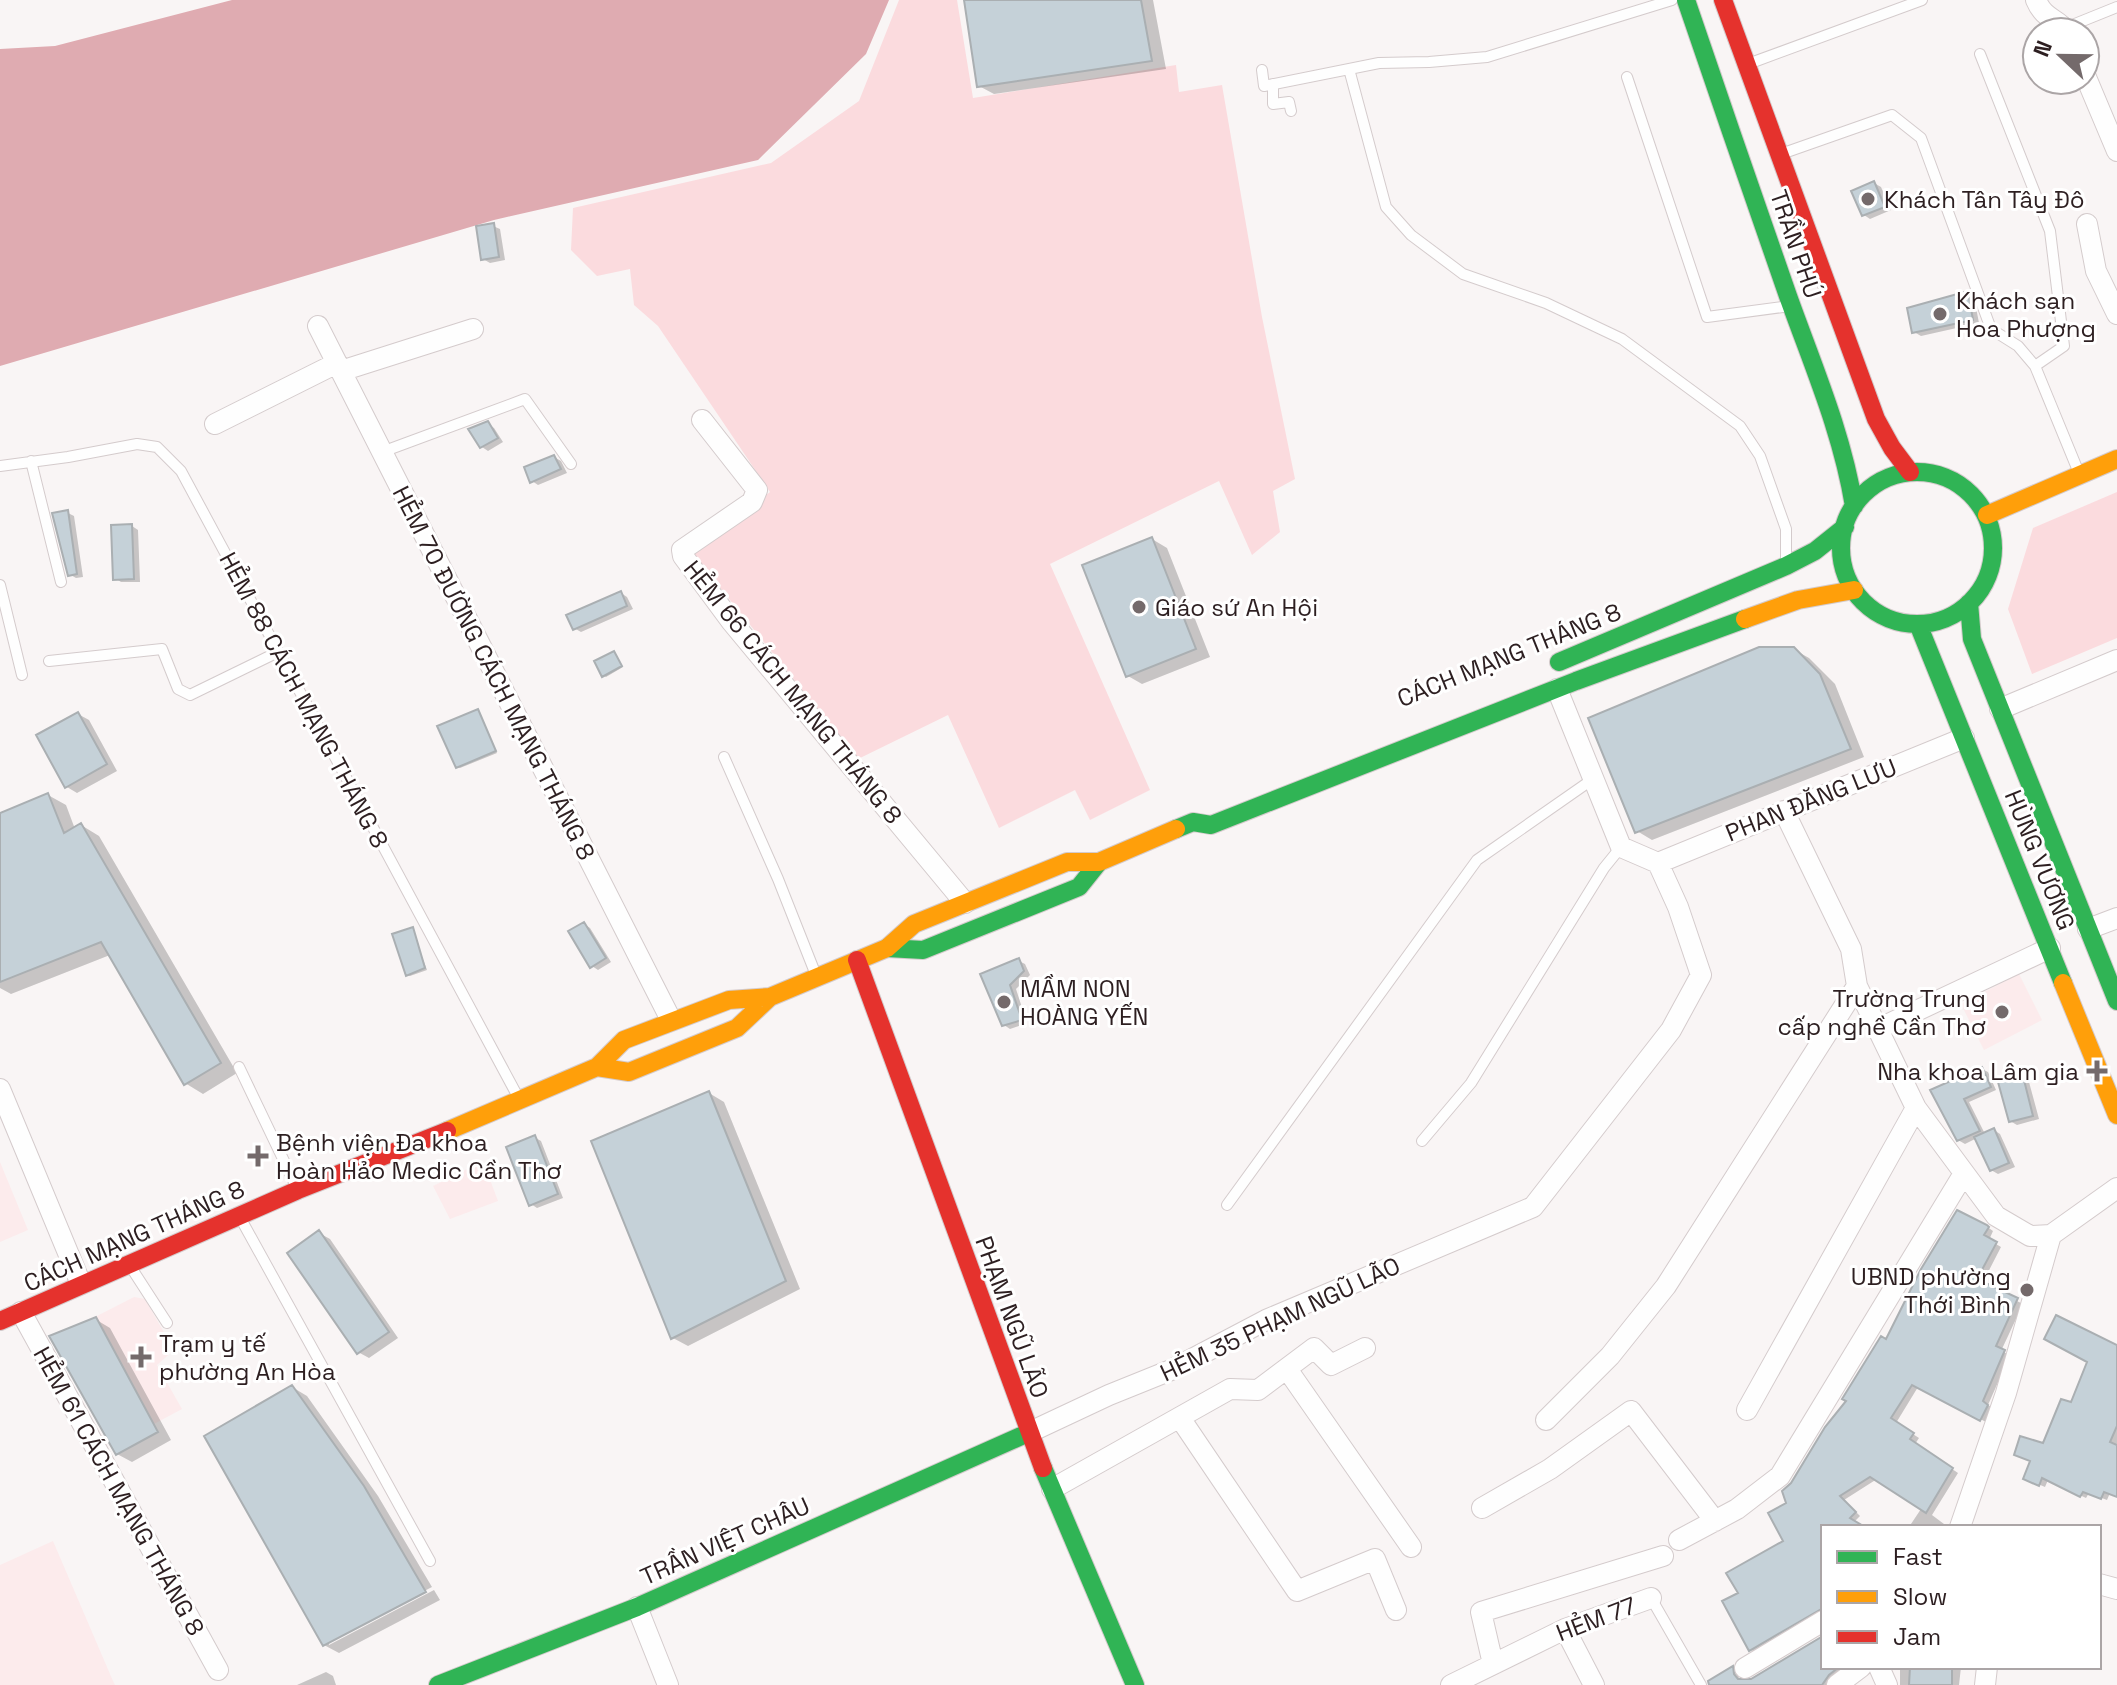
<svg xmlns="http://www.w3.org/2000/svg" width="2117" height="1685" font-family="'Space Grotesk',sans-serif">
<rect width="100%" height="100%" fill="#f9f5f5"/>
<path fill="#fcebec" d="M2019,974l23,46 -58,30 -23,-46z
M483,1161l15,40 -48,18 -17,-33z
M0,1162l28,68 -28,12z
M134,1297l11,2 29,51 -17,15 25,44 -28,15 -59,-107z
M53,1541l60,140 2,4h-115v-120z"/>
<path fill="#fbdbde" d="M899,0h58l16,98 203,-33 3,27 43,-7 40,232 33,162 -22,12 7,41 -28,23 -33,-74 -169,83 100,226 -60,30 -15,-30 -76,38 -51,-113 -90,44 -165,-205 77,-62 -112,-166 -24,-21 -4,-36 -33,7 -26,-26 2,-42 198,-45 88,-62z
M2117,492v146l-85,36 -24,-65 25,-81z"/>
<path fill="#dfabb1" d="M232,0h657l-23,54 -108,106 -264,60 -494,146v-317l55,-3z"/>
<path fill="#0003" d="M975,0h178l13,69 -172,25 -15,-8z
M1874,183l7,4 10,23 -21,9 -6,-4z
M493,226l7,3 5,31 -15,3 -7,-4z
M1968,294l6,3 5,26 -58,13 -7,-4z
M488,424l6,4 9,14 -15,9 -6,-4z
M554,457l7,4 6,12 -29,12 -6,-4z
M68,513l6,3 9,61 -7,1 -7,-4z
M132,526l6,4 2,52h-19l-6,-4z
M1152,539l15,9 43,109 -68,27 -14,-8z
M621,593l6,4 6,12 -52,23 -7,-4z
M1793,649l16,9 26,26 29,73 -212,83 -15,-9z
M614,653l9,14 -17,10 -3,-2z
M478,711l19,42 -37,15 -2,-1z
M78,714l11,6 28,51 -40,22 -10,-6z
M48,795l18,10 9,24 6,-4 18,11 138,237 -34,21 -18,-11 -75,-128 -99,39 -11,-6v-173z
M584,924l6,4 21,34 -13,8 -6,-4z
M412,930l15,40 -17,6 -3,-1z
M1019,961l6,3 5,11 -14,14 11,34 -17,6 -6,-4 -21,-50z
M1982,1069l6,3 8,18 -27,12 16,32 9,-4 6,4 15,33 -17,7 -7,-4 -14,-32 -12,6 -7,-4 -25,-49z
M2023,1078l6,4 10,37 -22,6 -7,-4z
M709,1093l15,9 76,187 -112,57 -15,-8z
M534,1137l7,4 22,57 -26,10 -6,-4z
M1986,1226l7,5 -4,9 12,7 -19,37 41,20 -22,47 9,4 -22,50 5,3 -7,14 -68,-35 -22,36 23,15 -4,6 43,29 -26,42 16,12h-39l12,-18 -44,-30 -33,21 16,16 -6,6 8,5h-39v85l-67,41 -6,-4 -10,-55 46,-53 2,-37 5,-20 94,-142z
M319,1233l11,6 68,99 -29,20 -11,-6z
M95,1319l15,9 61,112 -39,22 -15,-8z
M2117,1348v148l-7,-3 -3,7 -18,-7 -3,5 -38,-18 -3,7 -14,-6 13,-36 28,-41z
M292,1387l15,9 71,100 54,91 -103,53v5l105,-55 6,10 -101,53 -15,-8z
M1823,1639v28h27l-19,18h-118l20,-17 5,3 1,8 13,2z
M1900,1667h61l-2,18h-59z
M326,1672l7,4 3,9h-39z"/>
<path fill="#c5d1d8" stroke="#aaafb2" stroke-width="2" d="M964,0h177l11,61 -175,26z
M1874,181l11,26 -23,9 -11,-25z
M494,223l5,34 -18,3 -5,-34z
M1968,291l5,29 -61,13 -5,-25z
M488,421l10,17 -18,10 -12,-19z
M554,455l7,14 -31,14 -6,-16z
M68,510l9,64 -9,2 -16,-63z
M132,524l2,55 -21,1 -2,-55z
M1152,537l44,112 -70,28 -44,-112z
M621,591l6,15 -54,24 -7,-15z
M1759,647h35l26,27 31,75 -216,84 -47,-115z
M614,651l8,15 -20,11 -8,-16z
M478,709l18,42 -40,17 -19,-42z
M78,712l29,52 -42,24 -29,-53z
M48,793l16,40 17,-10 140,240 -37,22 -83,-143 -101,40v-169z
M584,922l22,36 -16,10 -22,-37z
M413,927l12,41 -19,8 -14,-42z
M1019,958l5,13 -14,14 12,35 -20,6 -22,-52z
M1982,1067l9,20 -27,12 16,32 -23,10 -27,-51z
M2023,1076l10,40 -24,6 -11,-40z
M709,1091l77,190 -115,58 -80,-198z
M1994,1128l15,35 -19,8 -16,-34z
M535,1135l23,59 -29,12 -23,-59z
M1957,1210l30,15 2,2 -5,8 13,7 -20,37 41,19 -22,48 9,4 -22,51 5,4 -8,16 -68,-36 -21,33 23,15 -4,6 43,29 -27,45 -56,-36 -30,19 16,16 -6,6 15,9h-42v81l-74,43 -27,-50 16,-8 -12,-20 57,-32 -15,-28 18,-10 -4,-12 9,-8 34,-56 21,-26 -4,-2 39,-63 5,3 35,-70z
M319,1230l70,102 -32,22 -70,-101z
M2056,1315l61,30v81l-7,16 7,3v52l-13,-5 -3,7 -18,-7 -3,5 -38,-19 -3,8 -16,-7 7,-18 -16,-6 6,-19 23,7 18,-44 10,3 16,-40 -43,-23z
M96,1317l62,115 -42,23 -67,-119z
M292,1385l72,101 62,106 -103,54 -119,-210z
M1823,1636v31h16l-10,8 -7,10h-113l-1,-4 25,-15 1,8 4,5h13z
M1910,1667h42v18h-43z"/>
<g fill="none" stroke-linecap="round" stroke-linejoin="round">
<defs>
<path id="lane" d="M2065,28l52,-21
M1980,54l70,177 14,115 -29,20
M1748,64l174,-64
M1349,69l37,138 25,28 52,39 83,29 76,36 118,87 20,30 26,73v29
M1262,70l2,16 115,-23 50,-1 58,-5 185,-57
M1627,77l80,240 83,-11
M1273,84v20l16,-2 2,9
M1781,154l111,-39 29,23 70,191 27,17 17,20 44,107
M382,452l143,-53 46,65
M31,461l30,121
M0,466l68,-9 69,-13 20,3 24,24 336,624
M0,585l22,90
M49,661l113,-12 16,40 12,6 88,-43
M724,757l54,122 36,91
M239,1067l56,117
M1422,1141l49,-58 133,-215 17,-21
M1227,1205l250,-345 116,-81
M242,1221l188,340
M134,1272l33,51
M1651,1598l50,87"/>
<path id="street" d="M2036,0c9,21 21,17 31,32
M2085,75l32,76
M2087,224l9,47 21,43
M318,326l353,694
M341,371l132,-42
M702,420l55,70 -5,12 -70,48 1,6 48,65 234,282
M215,424l122,-61
M2000,709l117,-49
M1784,811l67,138 6,37 59,122 80,108 34,20 21,-1
M1658,863l306,-125
M2088,929l29,-11
M1878,1029l172,-81
M0,1089l81,195
M21,1312l197,358
M1287,1369l124,178
M1747,1410l169,-302
M1180,1418l117,173 78,-32 21,51
M1546,1420l64,-64 56,-70 191,-300
M1028,1433l81,-38 62,-25 95,-50 267,-113 138,-177 30,-55 -23,-68 -20,-44 -37,-16 -64,-158
M1052,1489l178,-100 28,1 56,-42 17,17 34,-17
M1482,1508l68,-39 81,-58 84,110
M1960,1527l46,-134 45,-158 66,-47
M1679,1540l58,-31 43,-33 183,-301
M2099,1584l18,5
M637,1607l31,78
M1565,1629l29,56
M1493,1664l-12,-52 182,-56
M1879,1667l8,18
M1745,1668l78,-47
M1451,1685l114,-56 86,-31
M1837,1685l24,-18
M1985,1685l2,-18"/>
<path id="fast" d="M1686,0c34,99 67,197 102,296 25,70 54,136 66,210
M1841 548a76 76 0 1 1 152 0a76 76 0 1 1-152 0Z
M1969,603l3,36 145,362
M1918,624l145,359
M1559,662l227,-96 29,-15 30,-24
M1176,829l17,-7 18,3 365,-144 169,-62
M887,948l36,2 156,-63 20,-25
M1043,1468l92,217
M438,1685l199,-78 391,-174"/>
<path id="slow" d="M1987,515l130,-56
M1745,619l53,-19 56,-10
M2063,983l54,132
M597,1067l32,5 108,-44 33,-31 117,-49 27,-24 153,-62h32l77,-33
M447,1131l150,-64 27,-27 105,-40 41,-3"/>
<path id="jam" d="M1723,0l153,419 16,29 18,24
M857,960l186,508
M0,1321l298,-131 149,-59"/>
</defs>
<use href="#lane" stroke="#d4cbcc" stroke-width="12"/>
<use href="#street" stroke="#d4cbcc" stroke-width="22"/>
<use href="#fast" stroke="#d4cbcc" stroke-width="20"/>
<use href="#slow" stroke="#d4cbcc" stroke-width="20"/>
<use href="#jam" stroke="#d4cbcc" stroke-width="20"/>
<use href="#lane" stroke="#fefefe" stroke-width="10"/>
<use href="#street" stroke="#fefefe" stroke-width="20"/>
<use href="#fast" stroke="#30b455" stroke-width="18"/>
<use href="#slow" stroke="#ff9f0a" stroke-width="18"/>
<use href="#jam" stroke="#e5322d" stroke-width="18"/>
</g>
<g fill="#746a6b" stroke="#fff" stroke-width="3">
<circle cx="1868" cy="199" r="8"/>
<circle cx="1940" cy="314" r="8"/>
<circle cx="1139" cy="607" r="8"/>
<circle cx="1004" cy="1002" r="8"/>
<circle cx="2002" cy="1012" r="8"/>
<path d="M2093 1059h8v8h8v8h-8v8h-8v-8h-8v-8h8z"/>
<path d="M254 1144h8v8h8v8h-8v8h-8v-8h-8v-8h8z"/>
<circle cx="2027" cy="1290" r="8"/>
<path d="M137 1345h8v8h8v8h-8v8h-8v-8h-8v-8h8z"/>
</g>
<g text-anchor="middle" dominant-baseline="central" stroke-width="6" stroke-linejoin="round" paint-order="stroke">
<g font-size="24" fill="#2d1f21" stroke="#fff" text-anchor="start">
<text x="1884" y="199">Khách Tân Tây Đô</text>
<text x="1956" y="300">Khách sạn<tspan x="1956" dy="28">Hoa Phượng</tspan></text>
<text x="1155" y="607">Giáo sứ An Hội</text>
<text x="1020" y="988">MẦM NON<tspan x="1020" dy="28">HOÀNG YẾN</tspan></text>
<text x="1986" y="998" text-anchor="end">Trường Trung<tspan x="1986" dy="28">cấp nghề Cần Thơ</tspan></text>
<text x="2079" y="1071" text-anchor="end">Nha khoa Lâm gia</text>
<text x="276" y="1142">Bệnh viện Đa khoa<tspan x="276" dy="28">Hoàn Hảo Medic Cần Thơ</tspan></text>
<text x="2011" y="1276" text-anchor="end">UBND phường<tspan x="2011" dy="28">Thới Bình</tspan></text>
<text x="159" y="1343">Trạm y tế<tspan x="159" dy="28">phường An Hòa</tspan></text>
</g>
<g font-size="24" fill="#2d1f21" stroke="#fff">
<text transform="translate(1796 244) rotate(71)">TRẦN PHÚ</text>
<text transform="translate(1509 655) rotate(-22)">CÁCH MẠNG THÁNG 8</text>
<text transform="translate(494 673) rotate(63)">HẺM 70 ĐƯỜNG CÁCH MẠNG THÁNG 8</text>
<text transform="translate(793 692) rotate(51)">HẺM 66 CÁCH MẠNG THÁNG 8</text>
<text transform="translate(304 700) rotate(62)">HẺM 88 CÁCH MẠNG THÁNG 8</text>
<text transform="translate(1811 800) rotate(-22)">PHAN ĐĂNG LƯU</text>
<text transform="translate(2040 860) rotate(68)">HÙNG VƯƠNG</text>
<text transform="translate(134 1236) rotate(-24)">CÁCH MẠNG THÁNG 8</text>
<text transform="translate(1012 1317) rotate(70)">PHẠM NGŨ LÃO</text>
<text transform="translate(1280 1319) rotate(-25)">HẺM 35 PHẠM NGŨ LÃO</text>
<text transform="translate(119 1491) rotate(61)">HẺM 61 CÁCH MẠNG THÁNG 8</text>
<text transform="translate(725 1541) rotate(-24)">TRẦN VIỆT CHÂU</text>
<text transform="translate(1596 1619) rotate(-21)">HẺM 77</text>
</g>
</g>
<rect x="1821" y="1525" width="280" height="144" fill="#ffffff" stroke="#aba5a6" stroke-width="2"/>
<rect x="1837" y="1551" width="40" height="12" fill="#30b455" stroke="#aba5a6" stroke-width="2"/>
<text x="1893" y="1565" font-size="24" fill="#2d1f21">Fast</text>
<rect x="1837" y="1591" width="40" height="12" fill="#ff9f0a" stroke="#aba5a6" stroke-width="2"/>
<text x="1893" y="1605" font-size="24" fill="#2d1f21">Slow</text>
<rect x="1837" y="1631" width="40" height="12" fill="#e5322d" stroke="#aba5a6" stroke-width="2"/>
<text x="1893" y="1645" font-size="24" fill="#2d1f21">Jam</text>
<g transform="translate(2061 56) rotate(292)"><circle r="38" fill="#ffffff" stroke="#aba5a6" stroke-width="2"/>
<path d="M0-6L14 30L0 20L-14 30Z" fill="#746a6b"/>
<text y="-12" font-size="22" font-weight="bold" text-anchor="middle" fill="#2d1f21">N</text>
</g>
</svg>
